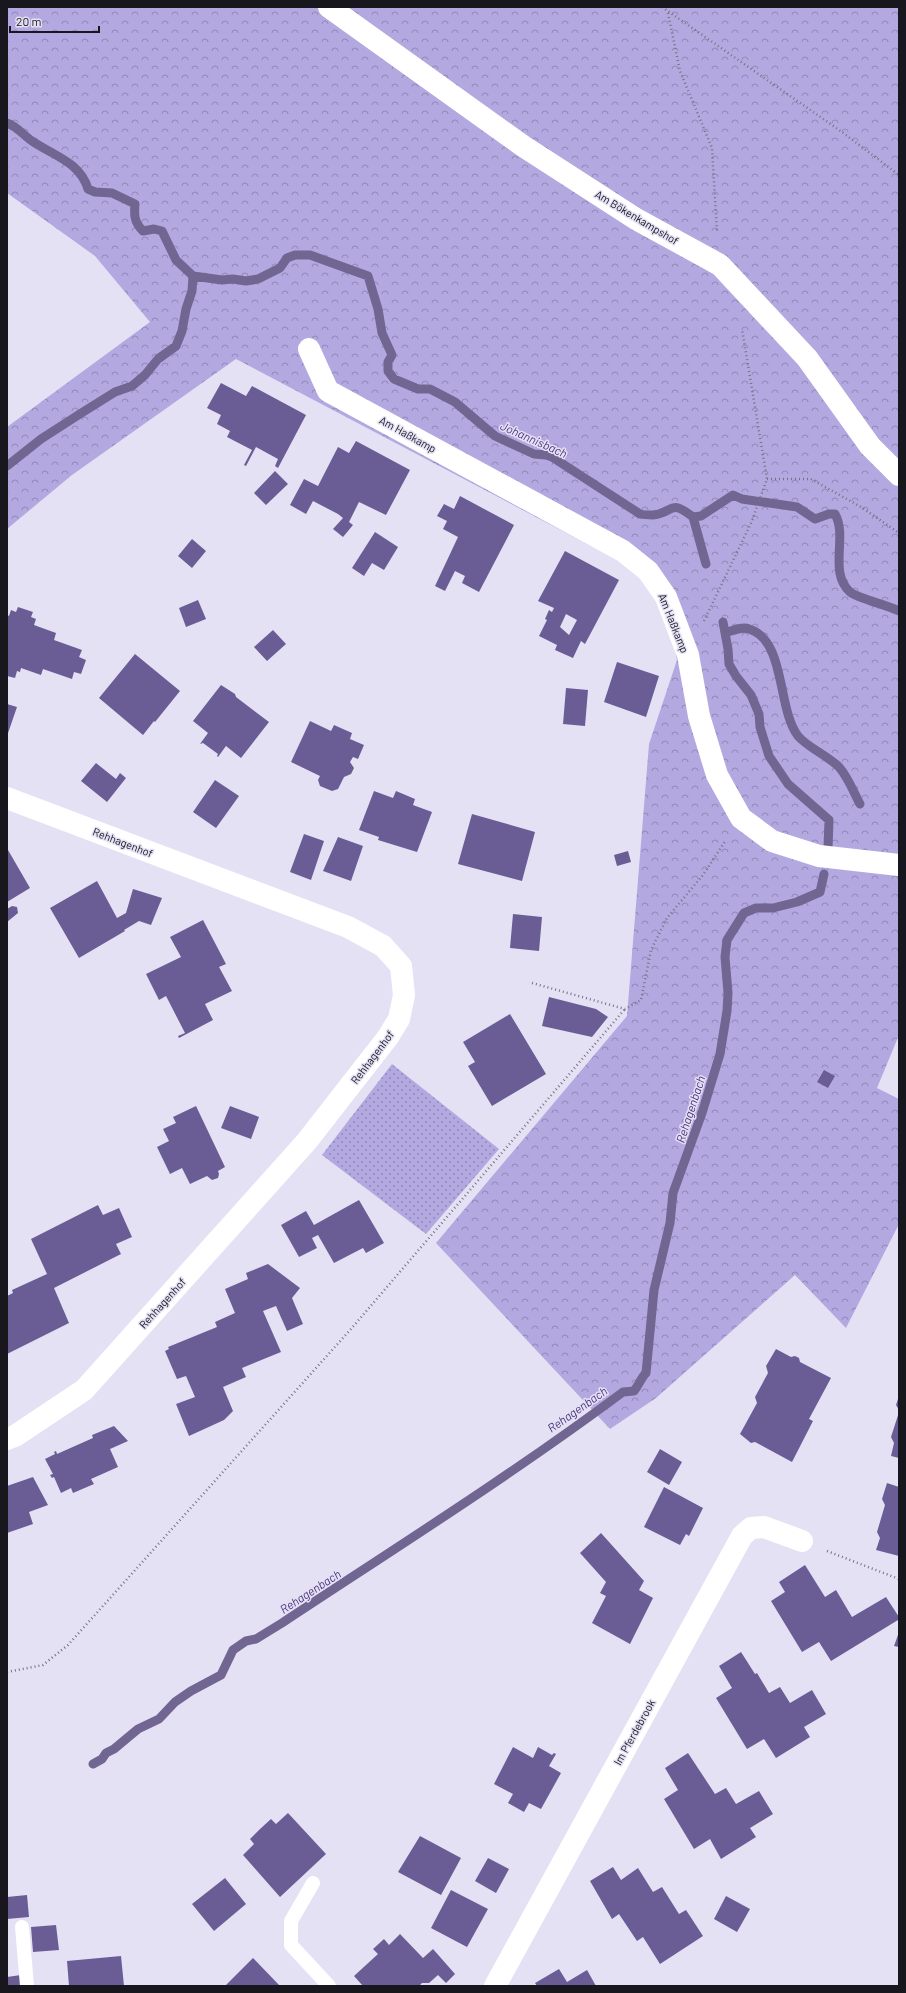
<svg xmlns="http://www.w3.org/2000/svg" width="906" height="1993" font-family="Barlow,sans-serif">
<defs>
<pattern id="grass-dots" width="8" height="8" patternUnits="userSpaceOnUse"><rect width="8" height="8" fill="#b4a8e1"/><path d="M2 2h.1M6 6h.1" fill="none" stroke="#9188b6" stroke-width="1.8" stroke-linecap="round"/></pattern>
<pattern id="forest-crowns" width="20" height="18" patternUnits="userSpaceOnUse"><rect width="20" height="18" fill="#b4a8e1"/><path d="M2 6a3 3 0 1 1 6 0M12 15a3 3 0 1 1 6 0" fill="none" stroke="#9188b6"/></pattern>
</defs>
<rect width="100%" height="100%" fill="#e5e1f5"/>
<path fill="url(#grass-dots)" d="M392,1064l107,85 -73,85 -104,-79z"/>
<path fill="url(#forest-crowns)" d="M7,7h892v1028l-22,53 22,11v125l-53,104 -51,-53 -139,123 -46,31 -174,-186 191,-227 22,-272 28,-84 -6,-29 -21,-43 -23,-23 -391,-206 -164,116 -65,54v-102l143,-105 -55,-66 -88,-63z"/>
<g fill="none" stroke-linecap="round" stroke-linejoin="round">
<path stroke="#706691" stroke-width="9" d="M7,123c11,4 16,12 25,18 22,15 48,21 56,48l7,3 17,1 23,11c-1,11 -1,18 8,27l11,-2 8,2 14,29 17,16 29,4 11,-1 13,2 12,-2 22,-11 7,-10 8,-3h15l58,21 10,33 4,24 10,22 -4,7v9l6,8 24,10h12l25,13 40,34 39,18 12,1 6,2 88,57c4,1 9,1 13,1 22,-2 15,-17 40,2l8,-1 32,-21 9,4 55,8 18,12 14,-5h6c13,23 -7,58 15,78 7,6 37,13 49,19
M7,466l34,-27 42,-27 32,-20 17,-6 13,-11 13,-16 18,-13 6,-15 4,-22 6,-18 1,-15
M693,517l13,47
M723,622l5,27 1,15 7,12 15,19 8,19 1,13 9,29 19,28 41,36 -1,28
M725,633c7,-2 17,-7 24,-4 37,11 28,80 49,107 9,11 30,20 41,31 9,10 15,26 21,37
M93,1764l9,-5 4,-6 8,-4 24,-20 21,-10 16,-17 16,-11 30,-16 12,-25 13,-9 10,-2 26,-16c115,-76 231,-149 341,-231l11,-1c5,-6 7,-13 12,-18l8,-83 16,-67 3,-30 29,-80 18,-59 7,-43 1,-18 -3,-36 2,-17 17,-27 12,-5h17l24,-6 23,-10 4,-18"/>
</g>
<path fill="#6a5d95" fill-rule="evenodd" d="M221,383l25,13 6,-10 54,29 -28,53 -3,-2 3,-7 -22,-12 -10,19 -2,-1 8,-15 -25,-13 3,-6 -13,-7 4,-9 -14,-7z
M356,441l54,29 -24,45 -27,-13 -10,20 4,3 -10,12 -10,-8 10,-11 -5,-4 -25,-13 -7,13 -16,-9 14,-26 14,7 20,-39 11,6z
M275,471l13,13 -22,21 -12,-12z
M460,496l54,29 -35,67 -17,-9 3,-7 -10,-5 -10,20 -10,-5 23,-49 -15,-8 4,-8 -10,-5 7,-12 10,5z
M375,532l23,15 -14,23 -12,-7 -8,13 -12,-8z
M192,539l14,12 -14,17 -14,-12z
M565,551l54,29 -34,64 -4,-3 -8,17 -18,-8 2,-5 -18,-9 8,-16 -2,-1 4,-9 3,2 2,-4 -16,-7zM566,614l11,6 -8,15 -9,-8z
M198,600l8,19 -20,8 -7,-19z
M18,607l15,5 -2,5 5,2 -2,6 22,8 -2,7 28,10 -3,7 7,3 -5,14 -7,-2 -2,7 -29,-10 -2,6 -20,-7 -1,4 -3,-1 -2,7 -8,-2v-61l2,1 2,-6 5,2z
M273,630l13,14 -19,17 -13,-14z
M135,654l45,37 -25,31 -1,-1 -11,14 -44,-37z
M617,662l42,14 -13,41 -42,-15z
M221,685l14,9 1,3 33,25 -28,36 -15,-12 -8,11 -1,-1 1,-2 -15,-11 -3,1 8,-11 -15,-12z
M566,688l22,2 -3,36 -22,-2z
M7,704l10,3 -10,29z
M310,721l21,10 3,-6 18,8 -2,6 14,6 -6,14 -5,-2 -3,5 4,6 -3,6 -7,3 -6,12 -6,2 -12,-5 -2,-6 2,-4 -29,-14z
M96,763l20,16 4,-6 6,5 -19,24 -26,-21z
M215,780l24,16 -23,32 -23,-16z
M374,791l19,7 3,-7 19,8 -2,6 19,7 -15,40 -39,-12 1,-3 -20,-7z
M472,814l63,18 -13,49 -64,-17z
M304,834l20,7 -13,39 -21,-8z
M338,837l25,9 -12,35 -28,-10z
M8,850l22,38 -23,14v-51z
M628,851l3,11 -14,4 -3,-11z
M97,881l20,37 9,-5 7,-24 29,9 -11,27 -12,-4 -15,9 1,1 -46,27 -29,-50z
M12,906l5,1 1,6 -11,9v-13z
M513,914l29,3 -3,34 -29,-3z
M203,920l23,44 -7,3 13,24 -27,13 8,16 -34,18 -1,-2 7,-3 -19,-37 -7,4 -13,-26 35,-17 -11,-20z
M549,997l47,12 12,8 -16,20 -50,-11z
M510,1014l36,60 -54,32 -24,-40 7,-4 -12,-20z
M824,1070l11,6 -7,12 -11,-6z
M196,1106l29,61 -7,4 1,3 -1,4 -6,2 -5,-4 -17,8 -8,-16 -12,6 -13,-27 12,-6 -6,-12 13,-6 -3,-6z
M230,1106l29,11 -8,22 -30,-11z
M359,1200l25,43 -18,10 -3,-5 -29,15 -16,-28 -6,3 5,10 -18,9 -18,-32 25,-14 8,14z
M98,1205l5,10 16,-7 13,29 -16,7 5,10 -67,34 15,35 -62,31v-58l6,-3 -1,-3 35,-16 -16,-35z
M268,1264l32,24 -8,10 11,26 -16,7 -11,-25 -13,5 18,41 -39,16 4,9 -23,10 10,24 -9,9 -35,16 -13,-32 19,-7 -9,-21 -9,3 -12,-28 4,-2 -1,-2 49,-20 -2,-5 20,-9 -10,-24 23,-10 -2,-6z
M776,1349l15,8 4,-1 4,2 1,4 31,16 -22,41 4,2 -21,41 -37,-20 -4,1 -11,-9 17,-31 -2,-6 13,-24 -2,-7z
M899,1396v14l-3,-5z
M899,1412v46l-8,-2 3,-13 -3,-6z
M114,1426l14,15 -18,8 8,18 -27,12 3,5 -21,9 -2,-5 -10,5 -7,-16 -2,1 -2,-3 3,-1 -8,-15 10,-5 -1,-2 2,-1 1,3 36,-16 -1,-3z
M660,1449l22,13 -13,23 -22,-13z
M33,1477l15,28 -19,7 4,12 -26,9v-47z
M887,1483l12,4v69l-23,-6 4,-12 -3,-6 8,-27 -3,-6z
M664,1487l39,21 -14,28 -3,-2 -6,11 -36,-18z
M601,1533l43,48 -5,9 14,8 -23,46 -38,-21 14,-27 -6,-3 6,-11 -26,-29z
M805,1565l20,32 11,-7 16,27 34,-20 13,20 -1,3 -67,41 -12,-19 -17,10 -31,-51 14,-9 -6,-10z
M899,1632v15l-5,-1z
M741,1652l14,22 2,-1 12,20 11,-6 10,16 22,-13 14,24 -22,13 6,10 -34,21 -12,-19 -17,10 -31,-51 16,-10 -13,-22z
M513,1747l20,11 5,-11 14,8 2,-2 2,1 -7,12 12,7 -20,36 -12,-6 -5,9 -16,-9 5,-9 -19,-10z
M688,1753l27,41 11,-6 10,16 23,-13 14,23 -23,14 6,9 -35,22 -11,-20 -16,10 -30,-50 14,-9 -13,-22z
M288,1813l38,41 -46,43 -37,-42 11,-11 -4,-5 10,-10 11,-10 5,5z
M420,1836l41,22 -20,37 -43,-23z
M488,1858l21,11 -13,24 -21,-12z
M613,1867l8,13 17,-12 15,24 9,-5 17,27 7,-4 17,26 -43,28 -17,-27 -6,4 -18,-27 -7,5 -22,-38z
M225,1878l21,26 -32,27 -22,-27z
M451,1890l37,19 -21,38 -36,-19z
M27,1895l2,22 -22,2v-22z
M726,1896l24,13 -13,23 -23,-13z
M56,1925l3,25 -26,2 -2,-25z
M400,1934l23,24 10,-9 22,25 -9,9 -8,-8 -9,8h-7l-3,3h-56l-9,-10 24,-22 -5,-5 11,-10 5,6z
M121,1956l3,30h-55l-2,-25z
M253,1958l27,28h-55z
M559,1969l8,13 20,-12 9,16h-59l-2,-3z
M21,1975l1,11h-15v-9z"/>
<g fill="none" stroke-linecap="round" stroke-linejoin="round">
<path stroke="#767480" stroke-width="2.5" stroke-dasharray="1 3" stroke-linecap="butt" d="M662,7l180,125 57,43
M668,13l12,58 32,77 5,84
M767,479h44l50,28 38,26
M704,621l48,-100 15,-42 -25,-150
M532,983l93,26 16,-9 10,-50 16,-32 36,-43 23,-35
M827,1551l72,28
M7,1672l36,-7 25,-20 283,-316 274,-320"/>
<path stroke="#fff" stroke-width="14" d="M313,1883l-22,38v24l38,41
M22,1927l5,59"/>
<path stroke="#fff" stroke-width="22" d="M329,7l194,139 113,73 84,46 87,93 63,88 29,29
M309,349l19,42 295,160 25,20 18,26 22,58 11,61 18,59 24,43 31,23 47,15 80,9
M7,798l341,129 35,19 18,20 3,29 -5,24 -11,18 -81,104 -223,249 -69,46 -8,3
M495,1986l247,-450 9,-8 13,-1 38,14"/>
</g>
<g text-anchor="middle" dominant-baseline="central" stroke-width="3" stroke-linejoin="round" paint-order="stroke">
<g font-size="11" fill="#18171d" stroke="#e5e1f5">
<text transform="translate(637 217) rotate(31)">Am Bökenkampshof</text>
<text transform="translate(408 434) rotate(29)">Am Haßkamp</text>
<text transform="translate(674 623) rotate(68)">Am Haßkamp</text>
<text transform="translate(123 842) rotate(21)">Rehhagenhof</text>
<text transform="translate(372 1057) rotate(-53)">Rehhagenhof</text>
<text transform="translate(162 1303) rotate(-48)">Rehhagenhof</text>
<text transform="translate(634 1732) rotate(-61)">Im Pferdebrook</text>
</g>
<g font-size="12" font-style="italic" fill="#4a347c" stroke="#e5e1f5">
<text transform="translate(534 439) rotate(24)">Johannisbach</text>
<text transform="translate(690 1109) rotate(-72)">Rehagenbach</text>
<text transform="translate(577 1409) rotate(-35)">Rehagenbach</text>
<text transform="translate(310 1591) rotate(-33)">Rehagenbach</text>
</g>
</g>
<rect width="906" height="1993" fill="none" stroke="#18171d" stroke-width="16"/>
<path d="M10 26v6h89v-6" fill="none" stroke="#18171d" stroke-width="2"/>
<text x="16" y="26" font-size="12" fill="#18171d" stroke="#e5e1f5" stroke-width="3" paint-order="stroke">20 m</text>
</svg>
